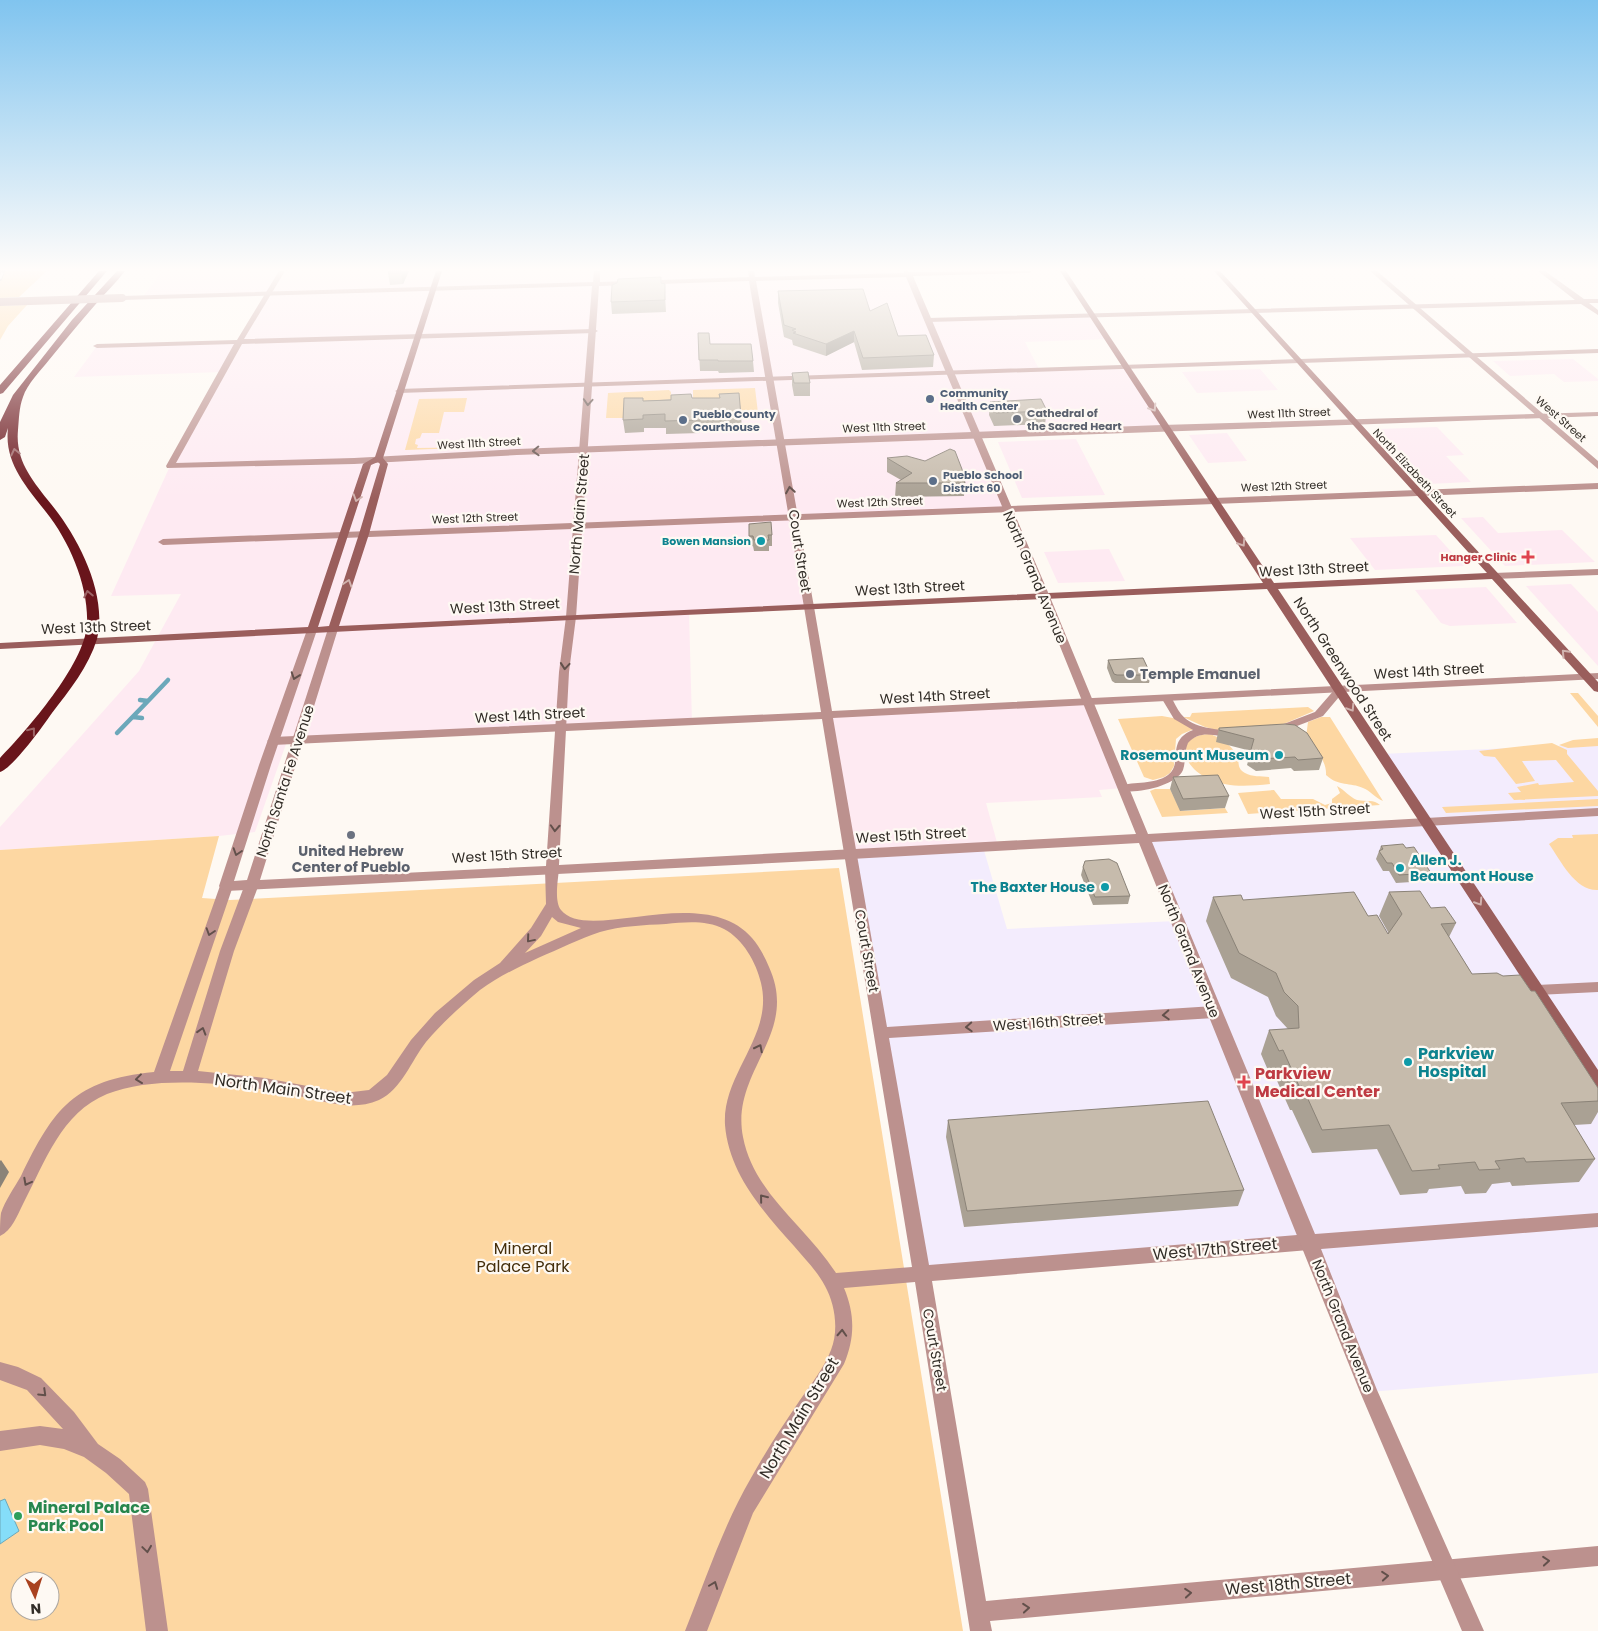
<svg xmlns="http://www.w3.org/2000/svg" width="1598" height="1631" font-family="Poppins,sans-serif">
<rect width="100%" height="100%" fill="#fef9f3"/>
<path fill="#feeaf2" d="M162,271h867l-119,3 18,46 164,-6 16,25 -83,3 14,27 87,-2 40,61 -188,7 28,73 -211,8 14,91 -120,5 3,111 -406,21 -31,88 -36,4 -219,14v-23l139,-156 42,-77 -70,2 59,-130 52,-94 -148,5 23,-31 142,-4 29,-48 -126,4z
M1573,359l25,20v2l-34,1 -10,-8 -44,2 -17,-15z
M1260,369l18,21 -81,3 -15,-21z
M1437,427l27,28 -18,1 25,26 -43,2 -49,-55z
M1227,433l20,28 -39,2 -19,-28z
M1076,439l29,56 -83,3 -24,-56z
M1483,517l15,16 64,-3 33,32 -90,4 -44,-48z
M1436,535l28,31 -89,4 -25,-32z
M1109,549l16,32 -67,2 -14,-31z
M1571,584l27,28v54l-72,-80z
M1486,587l31,36 -67,3 -9,-3 -26,-33z
M1088,703l35,85 -24,2 3,7 -116,6 12,43 -147,9 -24,-139z"/>
<path fill="#f3ecfd" d="M1598,744v629l-229,19 -61,-150 -387,31 -70,-418 132,-8 24,82 169,-8 -32,-83 281,-17 -44,-67z"/>
<path fill="#fdd7a2" fill-rule="evenodd" d="M0,271h47l-28,26 -19,1z
M27,305l-19,21 -8,14v-34z
M755,388l3,25h-17l-1,-4 -47,-1v-18z
M669,390l2,2v17l-46,5 -2,4h-17l2,-25z
M467,398l-3,14h-20l-5,21h-17l-2,5 -4,1 -1,5 3,1 -1,3 76,-1 -88,3 14,-51z
M1570,693h8l20,23v11z
M1308,707l6,4 -35,15 -59,5 -15,-4 -22,-10h7l2,-4z
M1162,716l11,2 21,11 -12,5 -6,5 -2,27 -4,7 -6,4 -11,3 -9,-3 -26,-58z
M1321,717h9l53,84c-9,-4 -12,-10 -20,-13 -13,-6 -24,-1 -37,-13 1,-15 -12,-27 -20,-38l2,-15z
M1208,734c10,1 24,12 29,21 3,7 -1,13 8,18 7,4 16,3 24,4l1,7c-21,2 -42,4 -61,-5 -27,-12 -36,-42 -1,-45z
M1598,738v8l-30,2 -9,-3 14,-5z
M1552,743l15,7v4l31,37v5l-84,4 -6,-7 13,-1 -4,-5 21,-4 1,2 35,-3 -18,-22 -34,1 13,20 -19,3 -21,-27 -11,-1 -5,-5z
M1337,786c8,4 12,11 20,14 9,2 17,-1 23,5l-132,9 -10,-21 36,-3 7,9h32l12,6 7,-2v-4l8,-6z
M1155,789h15l11,22 44,-3 3,5 -66,4 -12,-26z
M1598,799v7l-152,7 -4,-6z
M1598,834v56c-23,1 -37,-29 -49,-46l9,-6h15l-1,-3z
M219,836l-17,62 28,2 609,-32 124,763h-963v-781zM20,1581h30v30h-30z"/>
<path fill="#85ddf9" stroke="#6ca8ba" d="M5,1499l14,32 -19,13v-43z"/>
<g fill="none" stroke-linecap="round" stroke-linejoin="round">
<path stroke="#6ca8ba" stroke-width="4.5" d="M148,701l20,-21
M133,717l9,1
M117,733l31,-32 -8,-1"/>
<path fill="#bc918e" fill-rule="evenodd" d="M1339,688l5,3 -21,25 -39,15 -4,1 -5,-3 1,-2 39,-15 20,-23z
M1167,696l4,1c3,5 6,12 10,17 13,16 37,14 55,19l1,2 -5,3c-16,-2 -32,-9 -44,5 -4,9 -2,18 -5,27 -7,16 -48,25 -64,20l-1,-2 1,-2c16,-5 35,-1 49,-11 16,-12 -3,-34 25,-45l-19,-11 -12,-20z"/>
<path fill="#bc918e" fill-rule="evenodd" d="M279,271h6l-41,68 350,-10 4,2 -4,2 -352,11 -66,119 178,-5 163,-9 645,-24 436,-13v4l-1081,39 -163,9 -187,4 -1,-2 68,-122 -137,4 -4,-2 4,-2 140,-4z
M1538,271h7l39,28h14v4h-9l9,7v5l-17,-11 -653,18 -4,-2 4,-2 647,-18z
M1598,349v4l-1199,40 -4,-2 4,-2z
M1598,483v6l-1435,56 -5,-3 5,-3z
M809,604l5,3 18,104 766,-38v6l-765,39 54,309 327,-21 5,2 2,4 -2,4 -5,2 -325,20 40,227 380,-31 6,3 3,5 -3,5 -6,3 -377,31 54,320 612,-55v20l-608,55 2,10h-22l-55,-349 -71,6c11,26 11,50 0,76l-91,149 -46,118h-22c21,-52 38,-105 66,-153 15,-27 32,-53 49,-78 11,-16 24,-32 31,-50 8,-20 4,-46 -6,-64 -8,-15 -20,-27 -31,-40 -31,-35 -65,-72 -69,-121 -3,-52 49,-89 36,-142 -5,-21 -18,-44 -37,-54 -17,-9 -39,-7 -58,-5 -22,1 -45,2 -66,8 -21,7 -41,17 -62,26 -21,10 -39,18 -58,32 -19,16 -38,33 -54,52 -15,19 -24,47 -47,58 -30,13 -60,-1 -90,-6 -52,-10 -132,-20 -182,0 -46,19 -62,68 -84,110 -6,12 -11,26 -23,32 0,-6 0,-16 1,-23 4,-12 13,-25 20,-37 33,-68 53,-96 133,-104l67,-189h10l2,3 -63,185h13l37,-120 25,-67 2,-3h10l2,3 -25,67 -36,120 67,7 79,15 25,-3 18,-15 24,-35 24,-27 39,-33 26,-17 31,-35 15,-24 -1,-35 2,-3h10l2,3c-1,11 -5,32 2,41 27,34 142,-29 191,28 7,8 13,19 17,29 31,68 -39,104 -26,170 11,57 63,89 93,136l76,-6 -90,-548 -549,26 -6,-4 6,-4 548,-25 -17,-105zM552,917l6,5 23,6 -56,25 16,-17z
M1598,982v10l-61,3 -5,-1 -2,-4 2,-4 5,-1z
M0,1362l18,5 23,11 33,34 24,32 22,15 25,23 3,7 20,142h-22l-17,-137 -23,-21 -22,-16 -20,-8 -24,-4 -40,6v-20l40,-5 23,3 -36,-39 -27,-10z"/>
<path fill="#bc918e" fill-rule="evenodd" d="M594,271h6v11l149,-5 -1,-6h6l1,6 149,-4v-2l7,1 121,-1 -3,2 -116,3 137,321 98,237 450,-26v8l-446,26 163,392 283,-21v14l-277,22 56,141 107,241h-22l-102,-239 -221,-549 -288,16 -625,32 -5,-2 -2,-3 40,-121 48,-135 5,-3 5,3 -46,135 -37,116 13,-1 81,-251 5,-3 5,3 -78,251 286,-14 13,-194 7,-55 26,-331 -470,14 -4,-2 4,-2 471,-14zM906,277l134,320 96,237 -577,31 10,-193 7,-55 23,-331 150,-5 55,326 5,3 5,-3 -58,-326z
M1370,271h7l221,190v8z
M1598,569v6l-104,4 -5,-3 5,-3z"/>
<path fill="#9a5e5c" fill-rule="evenodd" d="M436,271h6l-59,187 5,6 -19,70 -30,92 924,-43 -203,-312h6l208,312 213,-10 -273,-302h6l378,411v10l-4,-1 -102,-112 -214,10 320,481v19l-5,-2 -326,-498 -696,31 -571,29v-6l308,-16 55,-163 12,-7zM378,462l2,2 -21,70 -30,92 -11,1 53,-162z"/>
<path fill="#69151b" fill-rule="evenodd" d="M99,271h8l-104,122 -3,1v-9z
M117,271h8c-9,12 -20,22 -30,34 -16,18 -31,37 -46,55 -8,10 -22,24 -26,37 -4,10 -4,23 -5,33 -3,31 15,51 33,74 27,33 57,90 46,135 -8,27 -28,52 -45,74 -9,13 -39,55 -52,59v-14c27,-28 84,-93 87,-133 2,-38 -17,-83 -41,-113 -20,-26 -42,-49 -38,-84l-3,9 -5,3v-18l13,-27 59,-75z"/>
<defs>
<path id="rail" d="M0,279l3,-8"/>
</defs>
<use href="#rail" stroke="#928d87" stroke-width="4"/>
<use href="#rail" stroke="#fef9f3" stroke-width="2.5" stroke-dasharray="7" stroke-linecap="butt"/>
<path stroke="#bc918e" stroke-width="8" d="M0,302l122,-4"/>
</g>
<path fill="#aaa194" d="M389,271h20l-6,13 -13,1 -2,-12z
M661,283l4,12 1,17 -54,2 -1,-12z
M778,291l120,45 36,19 -1,12 -71,3 -8,-28 -28,14 -33,-11 -1,-5 -8,-3 -6,-34z
M698,333l12,11 43,17 1,11 -35,1 -1,-2h-18z
M792,373l18,10v13h-16l-2,-11z
M692,398l49,18 1,13h-19l-1,-3h-22v7l-34,1v-6h-22v4l-19,1 -2,-13 20,-19z
M990,402l57,9 -2,13 -51,2 -5,-11z
M887,458l78,19 -1,19 -69,1 1,-14 5,-3 -14,-8z
M749,524l23,11v11h-3v5h-15l-1,-5 -3,1z
M1108,660l43,15 -2,8h-34l-3,-2 -5,-13z
M1219,728l104,30 -4,12 -25,1 -3,-3 -35,3 -9,-6 4,-14 -35,-9z
M1173,777l56,19 -4,12 -45,3 -10,-22z
M1381,846l25,2 25,25 -4,8 -31,2 -7,-12h-6l-7,-12z
M1083,867l47,29 -2,8 -35,1 -12,-30z
M1389,892l42,16 25,15 -7,14 23,37 59,17 67,97v24l-7,12 -17,1 21,34 -16,23 -67,4 -2,-4 -18,2 -6,9 -21,1 -4,-8 -32,3 -2,4 -27,2 -23,-46 -65,4 -20,-43h-2l-16,-36 -4,1 -9,-21 8,-24 19,-1 -12,-13 -8,-19 -37,-19 -25,-57 7,-24 30,3 125,16 20,18v-2l-9,-16z
M948,1120l296,70 -6,16 -274,21 -18,-90z"/>
<path fill="#8b8378" d="M401,271h8l-6,13 -2,-11z
M854,331v11l-28,14v-12z
M1,1160l8,12 -9,16v-27z"/>
<path fill="#c6bbac" stroke="#8b8378" d="M389,271h12v2h-13z
M661,277v6l4,1v16l-54,2 1,-17 5,-2 1,-4z
M863,289l7,22 17,-8 11,33 28,-1 8,20 -71,3 -9,-27 -28,13 -33,-11 3,-1 -4,-2 4,-1 -12,-4 -6,-34z
M698,333h11l1,11h41l2,17h-35v-1h-19z
M808,372l2,11h-16l-2,-10z
M739,393l2,23h-19v-4l-23,1 1,7 -35,1v-7l-22,1v4l-20,1 1,-22h19v3l28,-1v-5l20,-1 1,4h28l-1,-4z
M1041,399l6,12 -51,2 -6,-11z
M950,449l5,2 10,26 -1,1 1,5h-69l16,-10 -25,-15 20,-2 18,5z
M771,522l1,13h-4l1,5h-15l-1,-4h-4v-12z
M1143,658l8,17h-34l-3,-1 -6,-14z
M1285,724l10,1 12,8 16,25 -25,2 -3,-3 -36,2 -9,-6 4,-14 -35,-9v-2z
M1218,775l11,21 -46,3 -10,-22z
M1403,844l3,4 8,-1 17,26 -32,2 -7,-12h-5l-8,-12 4,-2 -2,-3z
M1109,859l8,4 13,33 -35,1 -12,-30 2,-6z
M1420,891l11,17 14,-1 11,16 -15,1 31,50 25,-1 6,3 17,-1 11,16h4l63,97v13l-37,2 34,56 -69,3 -2,-4 -29,3 5,8 -21,1 -4,-8 -37,3 2,4 -28,2 -23,-46 -67,5 -20,-44h-3l-16,-36 -4,1 -10,-21 30,-2 -1,-22 -14,-14 -8,-19 -37,-20 -26,-56 28,-2 2,5 111,-8 14,24 9,-1 11,19 14,-20 -13,-22z
M1208,1101l36,89 -277,21 -19,-91z"/>
<defs><path id="oneway-chevron" d="M-2-3.5L2.5 0L-2 3.5" fill="none" stroke-width="1.6" stroke-linecap="round" stroke-linejoin="round" transform="scale(1.25)"/></defs>
<g stroke="#62504b">
<use href="#oneway-chevron" transform="translate(588 402) rotate(94)"/>
<use href="#oneway-chevron" transform="translate(536 451) rotate(178)"/>
<use href="#oneway-chevron" transform="translate(790 490) rotate(-99)"/>
<use href="#oneway-chevron" transform="translate(565 666) rotate(95)"/>
<use href="#oneway-chevron" transform="translate(295 676) rotate(109)"/>
<use href="#oneway-chevron" transform="translate(555 828) rotate(93)"/>
<use href="#oneway-chevron" transform="translate(237 852) rotate(108)"/>
<use href="#oneway-chevron" transform="translate(210 932) rotate(108)"/>
<use href="#oneway-chevron" transform="translate(530 939) rotate(130)"/>
<use href="#oneway-chevron" transform="translate(1166 1015) rotate(177)"/>
<use href="#oneway-chevron" transform="translate(969 1027) rotate(177)"/>
<use href="#oneway-chevron" transform="translate(202 1031) rotate(-73)"/>
<use href="#oneway-chevron" transform="translate(759 1048) rotate(-63)"/>
<use href="#oneway-chevron" transform="translate(139 1079) rotate(173)"/>
<use href="#oneway-chevron" transform="translate(27 1182) rotate(118)"/>
<use href="#oneway-chevron" transform="translate(763 1198) rotate(-129)"/>
<use href="#oneway-chevron" transform="translate(842 1333) rotate(-87)"/>
<use href="#oneway-chevron" transform="translate(43 1393) rotate(44)"/>
<use href="#oneway-chevron" transform="translate(147 1549) rotate(82)"/>
<use href="#oneway-chevron" transform="translate(1546 1561) rotate(-5)"/>
<use href="#oneway-chevron" transform="translate(1385 1576) rotate(-5)"/>
<use href="#oneway-chevron" transform="translate(714 1585) rotate(-69)"/>
<use href="#oneway-chevron" transform="translate(1188 1593) rotate(-5)"/>
<use href="#oneway-chevron" transform="translate(1026 1608) rotate(-5)"/>
</g>
<g stroke="#d1b3af">
<use href="#oneway-chevron" transform="translate(1153 408) rotate(57)"/>
<use href="#oneway-chevron" transform="translate(357 498) rotate(108)"/>
<use href="#oneway-chevron" transform="translate(1242 543) rotate(57)"/>
<use href="#oneway-chevron" transform="translate(348 583) rotate(-72)"/>
<use href="#oneway-chevron" transform="translate(1565 653) rotate(-133)"/>
<use href="#oneway-chevron" transform="translate(1351 708) rotate(57)"/>
<use href="#oneway-chevron" transform="translate(1479 902) rotate(57)"/>
</g>
<g stroke="#9d6567">
<use href="#oneway-chevron" transform="translate(15 452) rotate(-103)"/>
<use href="#oneway-chevron" transform="translate(88 594) rotate(-102)"/>
<use href="#oneway-chevron" transform="translate(32 731) rotate(-52)"/>
</g>
<linearGradient id="sky" x2="0" y2="1"><stop stop-color="#80c4ef"/><stop offset="0.54" stop-color="#fffcfa"/><stop offset="1" stop-color="#fffcfa" stop-opacity="0"/></linearGradient>
<rect width="1598" height="499" fill="url(#sky)"/>
<g fill="#5c6f8a" stroke="#fef9f3" stroke-width="2">
<circle cx="930" cy="399" r="5"/>
<circle cx="683" cy="420" r="5"/>
<circle cx="933" cy="481" r="5"/>
</g>
<g fill="#6b7280" stroke="#fef9f3" stroke-width="2">
<circle cx="1017" cy="419" r="5"/>
<circle cx="1130" cy="674" r="5"/>
<circle cx="351" cy="835" r="5"/>
</g>
<g fill="#0f9aa8" stroke="#fef9f3" stroke-width="2">
<circle cx="761" cy="541" r="5"/>
<circle cx="1279" cy="755" r="5"/>
<circle cx="1400" cy="868" r="5"/>
<circle cx="1105" cy="887" r="5"/>
<circle cx="1408" cy="1062" r="5"/>
</g>
<g fill="#e0444e" stroke="#fef9f3" stroke-width="2">
<path d="M1525.5 549.5h5v5h5v5h-5v5h-5v-5h-5v-5h5z"/>
<path d="M1241.5 1074.5h5v5h5v5h-5v5h-5v-5h-5v-5h5z"/>
</g>
<circle fill="#2e9e5b" stroke="#fef9f3" stroke-width="2" cx="18" cy="1516" r="5"/>
<g text-anchor="middle" dominant-baseline="central" stroke-width="4.5" stroke-linejoin="round" paint-order="stroke">
<g font-size="11" font-weight="bold" fill="#4e5e75" stroke="#fef9f3" text-anchor="start">
<text x="940" y="393">Community<tspan x="940" dy="13">Health Center</tspan></text>
<text x="693" y="414">Pueblo County<tspan x="693" dy="13">Courthouse</tspan></text>
<text x="943" y="475">Pueblo School<tspan x="943" dy="13">District 60</tspan></text>
</g>
<g font-size="11" font-weight="bold" fill="#5b616d" stroke="#fef9f3" text-anchor="start">
<text x="1027" y="413">Cathedral of<tspan x="1027" dy="13">the Sacred Heart</tspan></text>
</g>
<g font-size="11" fill="#322d27" stroke="#fef9f3">
<text transform="translate(1289 413) rotate(-2)">West 11th Street</text>
<text transform="translate(1561 419) rotate(41)">West Street</text>
<text transform="translate(884 427) rotate(-2)">West 11th Street</text>
<text transform="translate(479 443) rotate(-3)">West 11th Street</text>
<text transform="translate(1415 473) rotate(47)">North Elizabeth Street</text>
<text transform="translate(1284 486) rotate(-2)">West 12th Street</text>
<text transform="translate(880 502) rotate(-2)">West 12th Street</text>
<text transform="translate(475 518) rotate(-2)">West 12th Street</text>
</g>
<g font-size="11" font-weight="bold" fill="#0d838f" stroke="#fef9f3" text-anchor="end">
<text x="751" y="541">Bowen Mansion</text>
</g>
<g font-size="11" font-weight="bold" fill="#be3a42" stroke="#fef9f3" text-anchor="end">
<text x="1517" y="557">Hanger Clinic</text>
</g>
<g font-size="14" fill="#322d27" stroke="#fef9f3">
<text transform="translate(579 514) rotate(-85)">North Main Street</text>
<text transform="translate(800 551) rotate(81)">Court Street</text>
<text transform="translate(1314 569) rotate(-3)">West 13th Street</text>
<text transform="translate(1035 577) rotate(67)">North Grand Avenue</text>
<text transform="translate(910 588) rotate(-3)">West 13th Street</text>
<text transform="translate(505 606) rotate(-3)">West 13th Street</text>
<text transform="translate(96 627) rotate(-2)">West 13th Street</text>
<text transform="translate(1343 669) rotate(57)">North Greenwood Street</text>
<text transform="translate(1429 671) rotate(-3)">West 14th Street</text>
<text transform="translate(935 696) rotate(-3)">West 14th Street</text>
<text transform="translate(530 715) rotate(-3)">West 14th Street</text>
<text transform="translate(285 781) rotate(-72)">North Santa Fe Avenue</text>
<text transform="translate(1315 811) rotate(-3)">West 15th Street</text>
<text transform="translate(911 835) rotate(-3)">West 15th Street</text>
<text transform="translate(507 855) rotate(-3)">West 15th Street</text>
<text transform="translate(867 951) rotate(80)">Court Street</text>
<text transform="translate(1189 951) rotate(68)">North Grand Avenue</text>
<text transform="translate(1048 1022) rotate(-4)">West 16th Street</text>
<text transform="translate(1343 1326) rotate(68)">North Grand Avenue</text>
<text transform="translate(935 1350) rotate(80)">Court Street</text>
</g>
<g font-size="14" font-weight="bold" fill="#5b616d" stroke="#fef9f3" text-anchor="start">
<text x="1140" y="674">Temple Emanuel</text>
<text x="351" y="851" text-anchor="middle">United Hebrew<tspan x="351" dy="16">Center of Pueblo</tspan></text>
</g>
<g font-size="14" font-weight="bold" fill="#0d838f" stroke="#fef9f3" text-anchor="end">
<text x="1269" y="755">Rosemount Museum</text>
<text x="1410" y="860" text-anchor="start">Allen J.<tspan x="1410" dy="16">Beaumont House</tspan></text>
<text x="1095" y="887">The Baxter House</text>
</g>
<g font-size="16" font-weight="bold" fill="#0d838f" stroke="#fef9f3" text-anchor="start">
<text x="1418" y="1053">Parkview<tspan x="1418" dy="18">Hospital</tspan></text>
</g>
<g font-size="16" font-weight="bold" fill="#be3a42" stroke="#fef9f3" text-anchor="start">
<text x="1255" y="1073">Parkview<tspan x="1255" dy="18">Medical Center</tspan></text>
</g>
<g font-size="16" fill="#322d27" stroke="#fef9f3">
<text transform="translate(283 1089) rotate(8)">North Main Street</text>
<text transform="translate(1215 1249) rotate(-5)">West 17th Street</text>
<text transform="translate(799 1418) rotate(-59)">North Main Street</text>
<text transform="translate(1288 1584) rotate(-5)">West 18th Street</text>
</g>
<g font-size="16" fill="#452f0c" stroke="#fef9f3">
<text x="523" y="1248">Mineral<tspan x="523" dy="18">Palace Park</tspan></text>
</g>
<g font-size="16" font-weight="bold" fill="#27864d" stroke="#fef9f3" text-anchor="start">
<text x="28" y="1507">Mineral Palace<tspan x="28" dy="18">Park Pool</tspan></text>
</g>
</g>
<g transform="translate(35 1596) rotate(176)"><circle r="24" fill="#fef9f3" stroke="#aca7a1"/>
<path d="M0-4L9 19L0 12L-9 19Z" fill="#a9421f"/>
<text y="-8" font-size="14" font-weight="bold" text-anchor="middle" fill="#322d27">N</text>
</g>
</svg>
